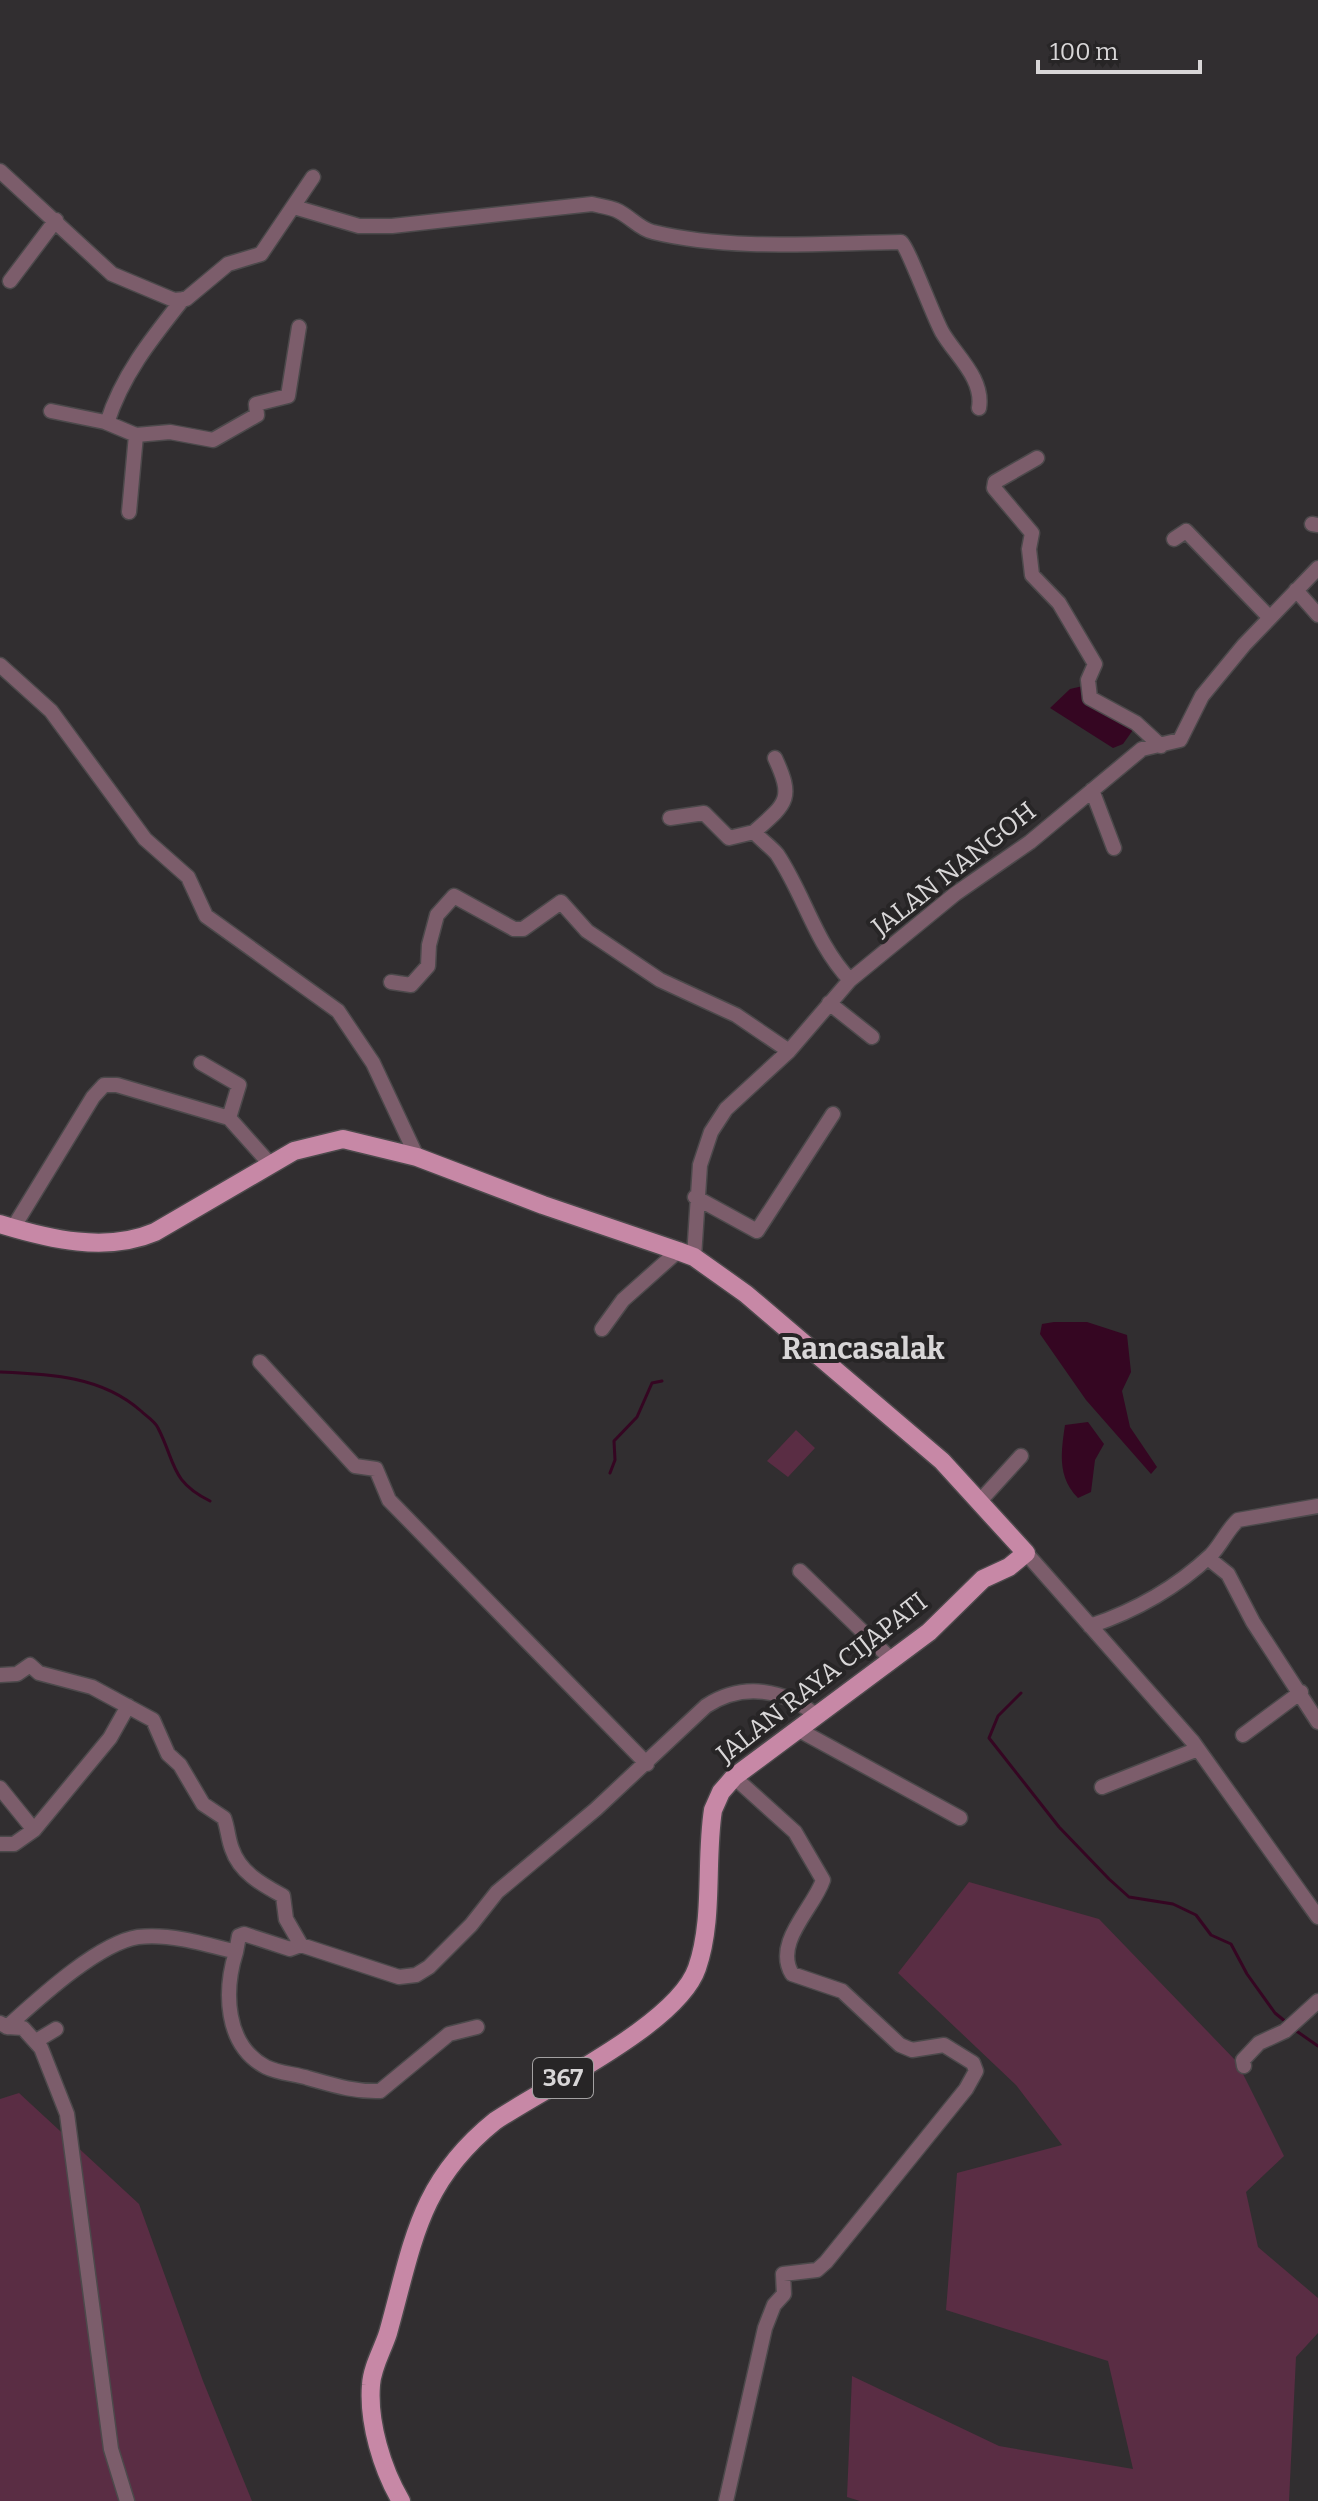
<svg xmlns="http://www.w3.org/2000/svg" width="1318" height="2501" font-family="Bitter,serif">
<rect width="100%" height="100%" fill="#312e30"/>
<path fill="#5a2d44" d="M796,1430l19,18 -27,29 -21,-16z
M969,1882l130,37 138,143 47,94 -38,36 12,55 60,51v35l-22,24 -7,144h-429l-13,-4 5,-121 147,70 134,23 -25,-108 -162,-51 11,-137 105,-28 -46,-60 -118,-112z
M19,2093l120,111 64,177 49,120h-252v-402z"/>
<path fill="#350622" d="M1083,686l50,44 -10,14 -10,4 -63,-40 20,-19z
M1054,1322h33l40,13 4,37 -9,19 8,36 27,40 -6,7 -65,-74 -46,-66 2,-10z
M1088,1422l16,22 -9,16 -4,32 -13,6c-21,-21 -17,-46 -13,-73z"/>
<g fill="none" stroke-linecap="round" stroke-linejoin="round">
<path stroke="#350622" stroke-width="3" d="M0,1372c50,2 102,4 141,39 5,5 14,10 17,17 18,35 12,53 52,73
M610,1473l5,-13 -1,-19 23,-24 15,-34 10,-2
M1021,1693l-23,23 -9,22 70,89 50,52 20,18 44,7 23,11 15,20 20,9 16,30 28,39 11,9
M1295,2030l23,16"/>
<defs>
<path id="minor" d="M0,171l112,103 62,26 12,-1 42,-35 33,-10 52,-77
M294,207l65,19h33l200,-22c8,2 17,3 24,6 14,6 23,19 37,22 78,19 168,11 248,10 7,5 32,74 41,90 13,23 42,46 37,76
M10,281l46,-61
M51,411l54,11 31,13 -7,77
M107,423c15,-48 45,-85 76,-124
M136,435l34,-3 43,8 44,-25 -1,-11 32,-8 11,-69
M1037,458l-42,24 -1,6 38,45 -3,16 3,26 27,28 36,61 -7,16 2,18 46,25 25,23
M1312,524l6,1
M1174,539l12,-8 84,87
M1296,590l22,25
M0,665l51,46 94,128 43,38 18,39 132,95 35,52 44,94
M1092,790l22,58
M670,818l34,-5 25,25 25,-6c7,8 16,14 23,22 28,42 38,89 73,126
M754,832c33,-29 40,-33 21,-74
M391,982l20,3 17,-19 1,-21 8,-30 17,-19 60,33h9l38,-27 26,29 73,49 76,35 53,36
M829,1003l43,34
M201,1063l38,22 -10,33 41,46
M695,1197l62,34 76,-117
M13,1228l80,-131 11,-12h13l112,33
M694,1257l6,-92 11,-33 15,-23 63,-58 61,-71 105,-86 75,-52 112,-93 38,-9 22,-44 42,-51 74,-77
M602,1329l21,-29 55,-49
M260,1362l95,104 21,3 13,31 258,264
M980,1501l41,-45
M1026,1553l167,189 125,175
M1208,1558l20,16 25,48 65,100
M800,1571l92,89
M1090,1626c45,-15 87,-39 121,-71 10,-10 16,-25 27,-35l80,-14
M0,1675l17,-1 13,-9 9,8 53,14 61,33 15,34 12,11 23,39 21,14c4,11 4,21 8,31 8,24 31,36 51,47l3,23 15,26
M799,1730l161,88
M1243,1735l58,-43
M1102,1787l96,-38
M0,1788l34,42
M0,1844h14l20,-14 76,-92 18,-32
M236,1952c-12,38 -12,93 30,115 12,6 29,7 42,11 25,7 46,14 72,13l69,-57 28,-7
M0,2023l7,4c30,-27 91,-84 131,-90 31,-4 68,7 98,15l3,-16 5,-2 46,15 11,-4 98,32 17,-2 13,-8 42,-42 26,-33 99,-83 110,-103c37,-24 78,-17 111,10
M7,2027l16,1 18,20 26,66 44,335 16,52
M36,2041l20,-12
M1244,2066l-1,-6 16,-17 26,-12 33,-30
M726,2501l39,-173 9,-23 10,-11 -1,-20 34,-4 9,-8 140,-173 10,-18 -3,-8 -29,-18 -32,5 -12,-5 -58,-54 -50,-17c-19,-32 22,-66 31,-94l-28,-48 -61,-55"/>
<path id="major" d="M0,1224c49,15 106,29 155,8l139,-81 49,-12 74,18 126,48 135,46 16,6 52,37 196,167 84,92 -17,14 -26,12 -54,53 -195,145 -13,15 -8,18c-8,51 1,109 -16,158 -19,56 -150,118 -202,153 -77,62 -82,123 -107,212 -5,16 -16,34 -17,52 -3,37 11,84 30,116"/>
</defs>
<use href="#minor" stroke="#4c494b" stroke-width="17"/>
<use href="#major" stroke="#4c494b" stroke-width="21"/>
<use href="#minor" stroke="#7c5d6b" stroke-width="14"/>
<use href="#major" stroke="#c788a6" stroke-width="18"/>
</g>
<g text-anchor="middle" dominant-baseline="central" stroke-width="8" stroke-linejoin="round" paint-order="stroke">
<rect fill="#272526" stroke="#a3a1a2" stroke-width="2" x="533" y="2058" width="60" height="40" rx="6"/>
<g font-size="24" font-weight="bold" fill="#d8d6d7">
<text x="563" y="2078">367</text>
</g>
<g font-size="26" fill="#d8d6d7" stroke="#272526">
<text transform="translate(954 869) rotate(-38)">JALAN NANGOH</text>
<text transform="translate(822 1678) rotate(-38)">JALAN RAYA CIJAPATI</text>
</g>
<g font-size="30" font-weight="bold" fill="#d8d6d7" stroke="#272526">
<text x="863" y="1349">Rancasalak</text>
</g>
</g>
<path d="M1038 60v12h162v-12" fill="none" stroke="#d8d6d7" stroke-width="4"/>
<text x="1050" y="60" font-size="24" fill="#d8d6d7" stroke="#272526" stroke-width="6" paint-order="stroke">100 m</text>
</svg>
